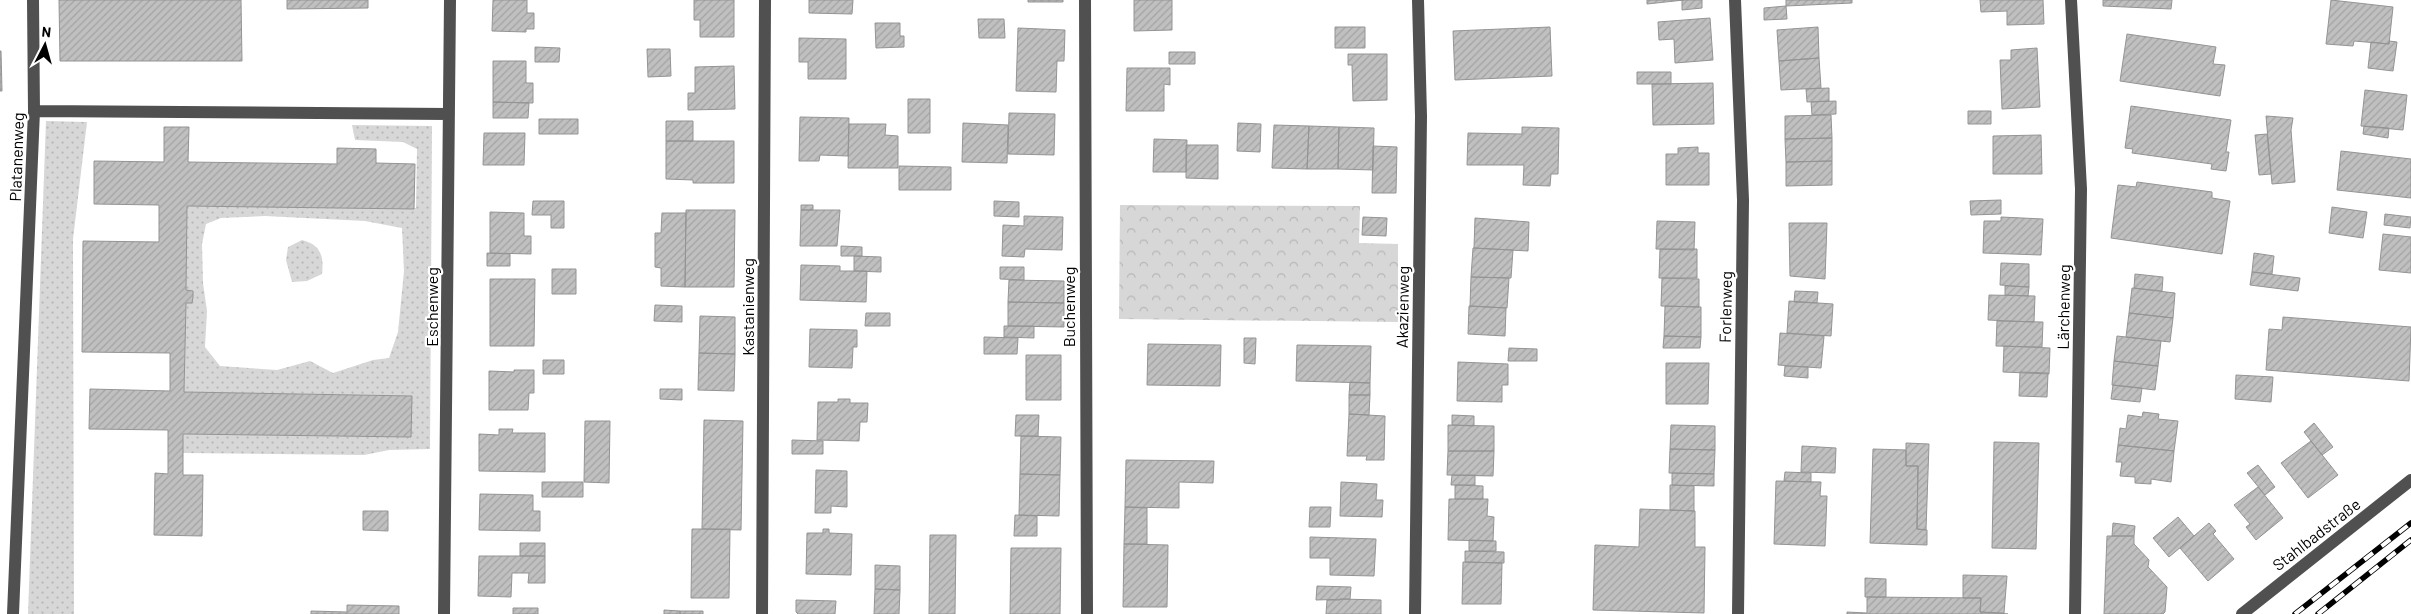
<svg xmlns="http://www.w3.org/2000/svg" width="2411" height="614" font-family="Barlow,sans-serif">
<defs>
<pattern id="grass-dots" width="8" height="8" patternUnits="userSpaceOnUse" patternTransform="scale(1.25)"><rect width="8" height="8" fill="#d7d7d7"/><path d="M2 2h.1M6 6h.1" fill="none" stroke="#b7b7b7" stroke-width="1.8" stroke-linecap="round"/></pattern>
<pattern id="park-crowns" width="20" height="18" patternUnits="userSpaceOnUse" patternTransform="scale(1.25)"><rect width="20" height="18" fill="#d7d7d7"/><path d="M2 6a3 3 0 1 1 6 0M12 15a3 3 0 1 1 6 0" fill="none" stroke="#b7b7b7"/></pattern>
<pattern id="building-hatch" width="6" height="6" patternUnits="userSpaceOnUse" patternTransform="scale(1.25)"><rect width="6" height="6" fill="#c0c0c0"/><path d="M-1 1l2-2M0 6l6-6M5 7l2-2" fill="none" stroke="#a3a3a3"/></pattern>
</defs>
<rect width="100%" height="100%" fill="#fff"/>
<path fill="url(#grass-dots)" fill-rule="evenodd" d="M46,121l41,1 -14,117 1,375h-46z
M352,125l80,1 -2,323 -41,1 -25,5 -181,-2v-19l228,3v-41l-227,-4 3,-186 229,2 1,-59 -14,-7 -48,-2zM265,216l100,5 37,7 2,43 -6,61 -9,26 -16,2 -40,13 -23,-12 -33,9 -57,-4 -15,-19 2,-36 -4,-28 -1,-39 4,-20 15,-6z
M302,240c19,5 22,16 20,34l-15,7 -15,1 -6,-22 2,-13z"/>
<path fill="url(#park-crowns)" d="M1120,205l240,1 -1,37 39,1v78l-279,-3z"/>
<path fill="url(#building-hatch)" stroke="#949494" d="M59,0h182l1,61h-182z
M287,0h81v8l-81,1z
M493,0h34v13h7v16h-8v3l-34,-1z
M694,0h40v37h-34v-17h-6z
M809,0h44l-1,14 -43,-1z
M1028,0h35v2h-35z
M1134,0h38v30l-38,1z
M1647,0h37l-37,4z
M1682,0h20v8l-20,2z
M1786,0h66v3l-66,3z
M1980,0h63l1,24 -37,1v-14l-26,1z
M2103,0h69l-1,9 -68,-3z
M2331,0l62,7 -4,37 -35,-3 -1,5 -27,-2z
M1786,6l1,13 -23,1v-12z
M1710,18l3,42 -38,3 -1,-24 -15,1 -1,-18z
M978,19h26l1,19h-26z
M875,23h25v13h4v11l-28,1z
M1335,27h30v21h-30z
M1550,27l2,49 -97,4 -2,-49z
M1818,27l1,31 -40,3 -2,-31z
M1018,28l47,2 -1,31h-7l-1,31 -40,-1z
M2127,34l89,13 -3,17 12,1 -5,31 -100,-15z
M799,38l47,1v40h-38v-17h-9z
M2389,41l8,1 -4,29 -25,-3 3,-26 18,2z
M535,47l25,1 -1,14h-24z
M2037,48l3,59 -38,2 -2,-49h11v-10z
M647,49h23l1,27 -23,1z
M0,51h1l1,40h-2z
M1169,52h26v12h-26z
M1348,54h39v46l-34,1 -1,-36h-4z
M1819,58l2,30 -40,2 -2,-29z
M493,61h33v22h7v20l-40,-1z
M734,66l1,43 -47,1v-17h7v-26z
M1127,68h43v17l-6,-1v27h-38z
M1637,72h34v12h-34z
M1713,83l1,41 -61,1 -1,-41z
M1829,88v13l-22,1 -1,-13z
M2365,90l42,5 -4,35 -42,-4z
M908,99h22v34h-22z
M1836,101v13l-24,1 -1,-13z
M493,102l36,1 -1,15h-35z
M2131,106l100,14 -5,32h3l-3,19 -15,-2 1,-5 -80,-11 1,-4 -8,-1z
M1968,111h23v13h-23z
M1009,113l46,1 -1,41 -46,-1z
M1831,115l1,23 -47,1v-23z
M2266,116l27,2 -2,12 4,52 -23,2z
M800,117l49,1 -1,38 -28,-1 -1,6h-20z
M539,119h39v15h-39z
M666,121h27v20h-27z
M963,123l45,2 -1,38 -45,-1z
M1238,123l23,1 -1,28 -23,-1z
M849,124h37l-1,11 13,1v32h-50z
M1274,125l35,1 -2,43 -35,-1z
M1309,126l30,1 -1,42h-31z
M2364,126l25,2 -1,10 -25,-4z
M164,127h25l-1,35 149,2v-16l39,1v14l39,1 -1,45 -227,-3 -1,84 7,1v6l-1,6h-6l-2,89 228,4 -1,41 -228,-3v41h20l-1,61 -48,-1 1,-62 13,1v-44l-79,-1 1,-40 80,2v-38l-88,-1 1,-111 76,1v-37l-65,-1v-43l70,1z
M1339,127l35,1 -1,42 -35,-1z
M1522,127l37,1 -1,46h-7l-1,12 -27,-1 1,-20h-57l1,-32 54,1z
M484,133h41l-1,32h-41z
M2267,134l4,40 -12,1 -4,-40z
M2041,135l1,39h-49v-38z
M1832,138v23l-46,1 -1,-23z
M1154,139l33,1 -1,32h-33z
M666,141h68v42h-41v-3l-27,-1z
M1186,145h32v34l-32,-1z
M1373,146l24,1 -1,46h-24z
M1698,147v6h11v32h-43v-31h12v-6z
M2341,151l70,8v39l-74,-8z
M1832,161v24l-46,1v-24z
M899,166l52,1v23h-52z
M2137,182l75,10v6l18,3 -8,53 -111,-16 7,-53 18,2z
M2001,200v14l-30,1 -1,-14z
M533,201h31v27h-13v-13h-19z
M994,201l25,1v15l-25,-1z
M801,205h12v5h-12z
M2332,207l35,5 -4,26 -34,-5z
M686,210h49l-1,77h-49z
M801,210h39l-3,36h-37z
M490,212l34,1v23h7v18l-41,-1z
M662,213h24l-1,74 -24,-1v-18l-6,-1v-34h6z
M2385,214l26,3 -1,11 -26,-3z
M1024,216l39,1 -1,33 -37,-1 -1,8 -22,-1 1,-31 21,1z
M1363,217l24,1 -1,18 -24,-1z
M2001,217l42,2 -2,36 -58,-2 1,-32h17z
M1475,218l54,4 -1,29 -54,-3z
M1657,221l38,1 -1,28 -38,-1z
M1789,223h38l-2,56 -35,-3z
M2383,234l28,3v36l-32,-3z
M841,246l21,1v9h-21z
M1473,248l40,2 -2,28 -40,-1z
M1660,249h37v29h-38z
M487,253l23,1v12h-23z
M2254,253l20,3 -2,18 -20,-2z
M854,256l27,1v15l-27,-1z
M2001,263l28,1v23l-29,-2z
M801,265l39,1v5h27l-1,31 -66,-2z
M1000,267h24v13l-24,-1z
M552,269h24v25h-24z
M2252,272l48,6 -2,13 -48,-6z
M2135,274l28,3 -1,14 -28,-3z
M1471,277l38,1 -2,30 -37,-2z
M1662,278l37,1v28l-38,-1z
M490,279h45l-1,67h-44z
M1009,280l55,1v22l-56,-1z
M2005,286l24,1 -1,9 -23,-1z
M2132,288l43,5 -2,25 -44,-5z
M1795,291l23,1 -1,11 -23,-1z
M1989,295l46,1 -1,26 -46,-2z
M1789,301l44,3 -2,32 -44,-3z
M1008,302l56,1v24l-56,-1z
M655,305l27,1v16l-28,-1z
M1469,306l37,2 -1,28 -37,-2z
M1665,306l36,1v30l-37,-1z
M866,313h24v13h-25z
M2129,313l44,5 -3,24 -44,-5z
M700,316l35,1v37l-36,-1z
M2283,317l128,10 -2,54 -143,-11 3,-41 13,1z
M1997,321l46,1 -1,25 -46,-1z
M1004,326h30v12l-30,-1z
M810,329l47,1v17h-4l-1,21 -43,-1z
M1780,333l44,3 -3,32 -43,-3z
M1664,336l37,1 -1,11h-37z
M2117,336l44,5 -3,25 -44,-5z
M984,337l34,1 -1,16h-33z
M1244,338h12l-1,26 -11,-1z
M1148,344l73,1 -1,41 -73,-1z
M1297,345l74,1 -1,37 -74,-2z
M2004,346l46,2 -1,26 -46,-2z
M1509,348l28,1v12h-29z
M699,353l36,1 -1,37 -36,-1z
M1026,355h35v45h-35z
M543,360h21v14h-21z
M2114,361l44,5 -3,24 -43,-5z
M1458,362l50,2v21h-6v17l-45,-1z
M1666,363h43l-1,41h-42z
M1785,366l23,1v11l-24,-2z
M514,370h20v23h-5l-1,17h-39v-39l25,1z
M2020,372l28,1 -1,24 -28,-1z
M2236,375l37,2 -2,25 -36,-3z
M1350,382l20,1v12h-21z
M2113,385l29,3 -2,14 -29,-3z
M660,389h22v11l-22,-1z
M1349,395h21l-1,20 -20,-1z
M838,399h12v4h18l-1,19h-7l-1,19 -42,-1 1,-38h20z
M2143,412l16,2 -1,5 20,2 -4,30 -56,-6 2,-17 6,1 2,-14 14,2z
M1349,414l36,2 -1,44h-18l1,-4h-20z
M1016,415h23l-1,21h-23z
M1452,415l22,1v10l-22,-1z
M704,420l39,1 -2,109 -39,-1z
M585,421h25l-1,62 -25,-1z
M2314,423l19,24 -11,8 -18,-23z
M1448,425l46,1v25h-46z
M1671,425l44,1v24l-45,-1z
M499,429h14l-1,4h33v39l-66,-1v-37l20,1z
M1021,436l40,1 -1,38 -40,-1z
M792,440l31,1v13h-31z
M2311,441l27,34 -30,23 -27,-35z
M1994,442l45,1 -3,106 -44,-1z
M1906,443l23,1 -3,86 -9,-1 1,-63h-12z
M2118,445l56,6 -3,31 -20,-3v5l-16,-1v-6l-15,-1 2,-14h-6z
M1802,446l34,2 -1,25 -34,-1z
M1670,449l45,1 -1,24 -45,-1z
M1873,449l33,1v16h12l-1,63 10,1v15l-57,-2z
M1448,451h46l-1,25 -46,-1z
M1126,460l88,1 -1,22 -34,-1v26l-54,-1z
M2258,465l17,22 -10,8 -18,-22z
M816,470l31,1v36l-16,-1v7h-16z
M1785,472l26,1v9l-27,-1z
M1672,473l42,1v12l-42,-1z
M1020,474l40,1 -1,41 -40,-1z
M1452,475h23v10h-24z
M1776,481l45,1 -1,14h7l-2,50 -51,-2z
M542,482h41v15h-41z
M1341,482l36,2 -1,16h7l-1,17 -42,-1z
M1455,485l28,1v13h-28z
M1670,485l24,1v25l-24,-1z
M2258,487l25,31 -27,22 -10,-13 4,-3 -16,-19z
M480,494l53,1v16h7v20l-61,-1z
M1449,499h39l-1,17 7,1 -1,24 -45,-1z
M1125,507l22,1v36h-23z
M1310,507h21l-1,20h-21z
M1640,509l55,2v36h10l-1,66 -111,-3 2,-65 44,2z
M363,511h25v20l-25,-1z
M1015,515l22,1v20h-23z
M2178,517l16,19 -25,21 -16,-19z
M2113,523l22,3 -1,10h-22z
M2209,523l7,8 -3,3 21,25 -26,22 -28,-33z
M692,529h38l-1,69h-38z
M823,529h6v4l23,1 -1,41 -45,-1 1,-41h16z
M930,535h26l-1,79h-26z
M2107,536h27v8l15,16 -1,7 19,20 -2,25 -2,2h-59z
M1310,537l66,2 -2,37 -44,-1v-17h-20z
M1469,540l27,1v10h-27z
M520,543h25v13h-25z
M1124,544l44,1 -1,62h-44z
M1011,548h50l-1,66h-50z
M1465,551l39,1v11l-39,-1z
M479,556h66v27h-17l1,-10h-17l-1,24 -33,-1z
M1463,562l39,1 -1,41h-39z
M875,565l25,1v24l-25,-1z
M1963,575l44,1 -3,37 -24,-1 1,-14h-18z
M1865,578l21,1v18h-21z
M1317,586l34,1 -1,12 -34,1z
M875,589l25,1 -1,24h-25z
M1867,597l114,1 -1,14 28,2h-161v-2l20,1z
M1340,599l41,1v14h-55l1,-14h13z
M796,600l40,1 -1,13h-37l-2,-2z
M347,605l52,1v8h-88v-3l36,1z
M513,608h25v6h-25z
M664,610l16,1v3h-16z
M680,611h23v3h-23z"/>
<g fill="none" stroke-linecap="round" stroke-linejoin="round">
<path stroke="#505050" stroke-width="12" d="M1085,0l2,614
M1735,0l8,200 -5,414
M2071,0l10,189 -6,425
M34,111l415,3
M13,614l21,-503 -1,-111
M444,614l6,-614
M762,614l3,-614
M1415,614l6,-498 -3,-116
M2242,614l169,-134"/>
<defs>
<path id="rail" d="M2295,614l116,-91
M2318,614l93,-74"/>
</defs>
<use href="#rail" stroke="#000" stroke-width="5.5"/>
<use href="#rail" stroke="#fff" stroke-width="4" stroke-dasharray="11" stroke-linecap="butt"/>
</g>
<g text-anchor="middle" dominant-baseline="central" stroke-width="4.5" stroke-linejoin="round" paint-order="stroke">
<g font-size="16" fill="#000" stroke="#fff">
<text transform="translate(16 157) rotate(-88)">Platanenweg</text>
<text transform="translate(431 307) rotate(-90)">Eschenweg</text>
<text transform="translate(747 307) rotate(-90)">Kastanienweg</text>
<text transform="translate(1068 307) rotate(-90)">Buchenweg</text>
<text transform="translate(1402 307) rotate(-89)">Akazienweg</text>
<text transform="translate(1725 307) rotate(-89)">Forlenweg</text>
<text transform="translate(2063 307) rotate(-89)">Lärchenweg</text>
<text transform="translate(2316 534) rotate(-38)">Stahlbadstraße</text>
</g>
</g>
<g transform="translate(45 45) rotate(6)" stroke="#ffffff" stroke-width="4" paint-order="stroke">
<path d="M0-4L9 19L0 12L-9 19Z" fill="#000000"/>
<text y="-8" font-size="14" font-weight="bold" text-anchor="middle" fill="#000000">N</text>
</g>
</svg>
